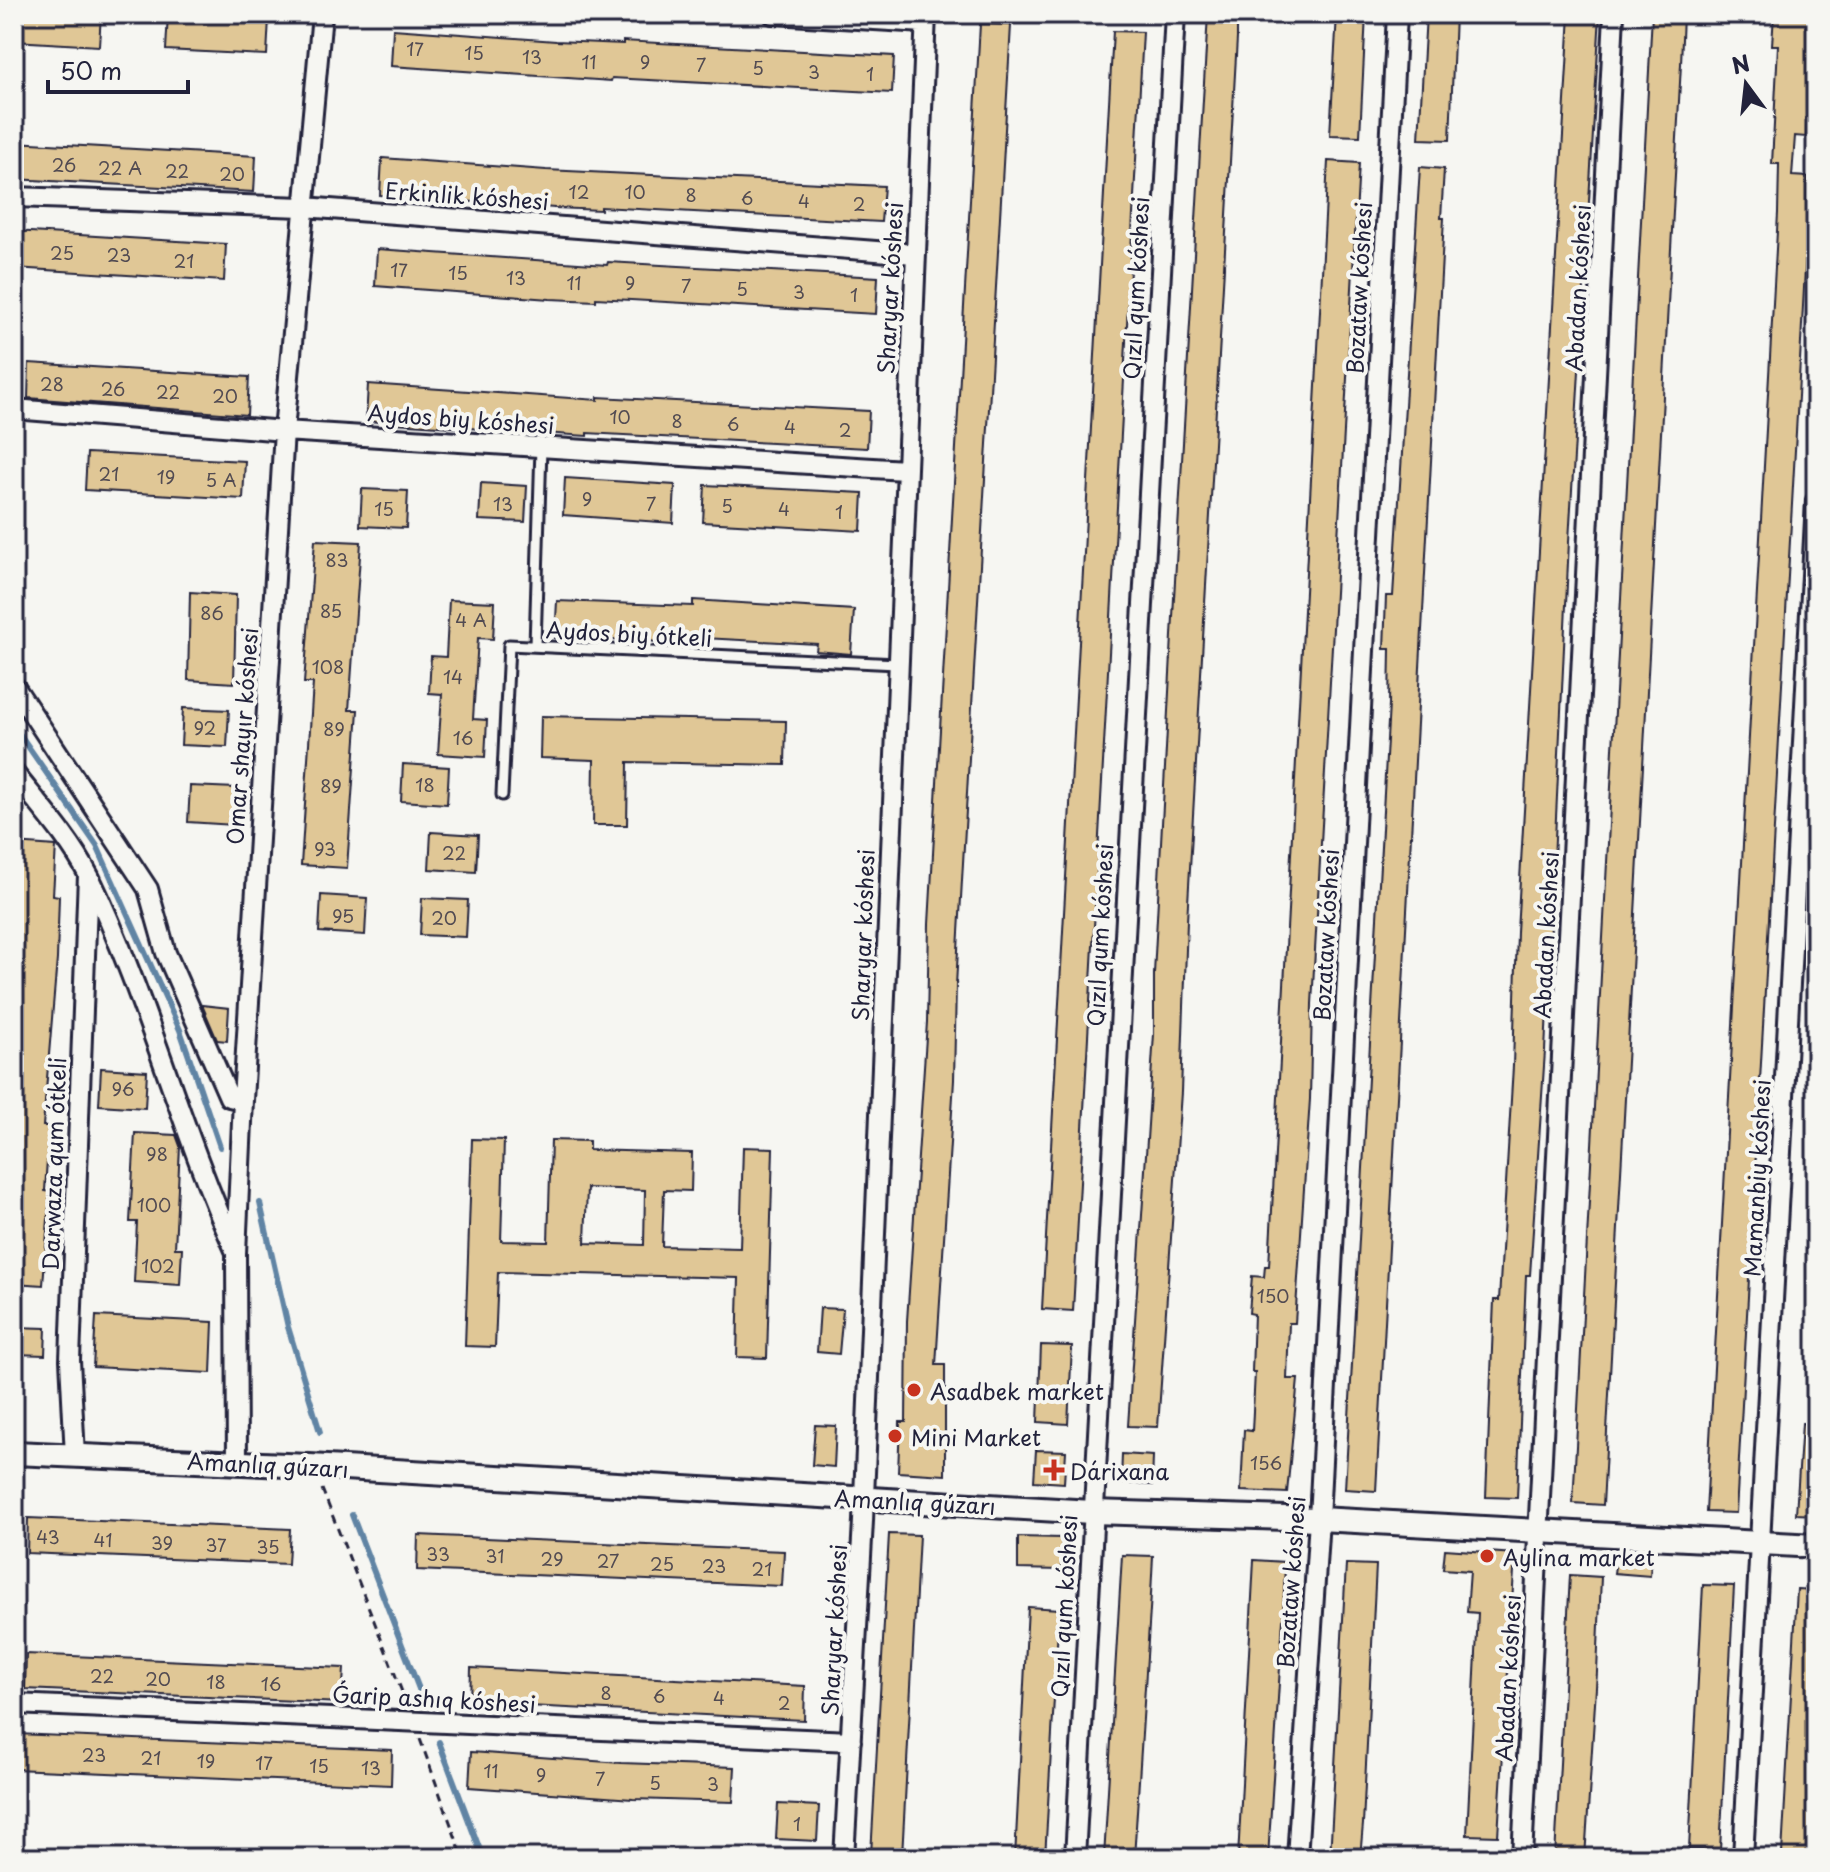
<svg xmlns="http://www.w3.org/2000/svg" width="1830" height="1872" font-family="'Playpen Sans',sans-serif">
<rect width="100%" height="100%" fill="#f6f6f2"/>
<filter id="ink" filterUnits="userSpaceOnUse"><feTurbulence type="fractalNoise" baseFrequency=".0125" numOctaves="2"/><feDisplacementMap in="SourceGraphic" scale="16" xChannelSelector="R" yChannelSelector="G"/><feConvolveMatrix kernelMatrix="1 2 1 2 8 2 1 2 1" color-interpolation-filters="sRGB"/></filter>
<g filter="url(#ink)">
<g fill="none" stroke-linecap="round" stroke-linejoin="round">
<path stroke="#6084a4" stroke-width="6" d="M14,726l83,120 83,184 40,117
M260,1203l28,124 32,105
M352,1515l72,187
M439,1742l44,116"/>
</g>
<path fill="#e0c796" stroke="#22223b" stroke-width="2" fill-rule="evenodd" d="M14,14h87l-2,32 -85,-5z
M168,14l101,4 -2,37 -101,-5z
M1208,14h29v24l-50,883 -6,171 -23,335 -30,-1 26,-392v-60l20,-376z
M1337,14h29l-6,122 -30,-1z
M1426,14h29l-5,126 -31,-1z
M1570,14h30l-31,527 -24,510 -15,224h-4l-9,223 -31,-1 8,-197h5l14,-234 4,-134z
M1652,14h31l-2,50 -78,1441 -30,-2z
M1774,14h39l-7,123 -11,-1 -3,40 16,1 -1,57 -71,1279 -30,-1 72,-1299 1,-49h-7l6,-119h-6z
M980,24l31,1 -55,960 -2,95 -18,285h9v110l-47,-3 2,-50h6l1,-101 20,-299 2,-98z
M393,29l163,12 67,3v-3l271,15 -2,37 -280,-15 -1,3 -220,-15z
M1113,31l30,1 -70,1279 -31,-2z
M14,142l242,14 -2,36 -240,-13z
M382,158l164,12 338,16 -3,36 -280,-15v3l-46,-2 -175,-13z
M1328,161l31,2 -47,841 -2,95 -15,224h-6l-2,56h11l-11,114 -46,-2 3,-61 8,1 3,-59h-3l2,-58 -5,-1 3,-37 12,1 1,-11h4z
M1420,167l24,2 -3,49h3l-68,1273 -31,-2 44,-785 1,-55h-6l2,-53h7z
M14,231l212,13 -2,37 -210,-13z
M377,249l230,16 1,-3 270,15 -2,37 -280,-16v3l-46,-2 -175,-13z
M29,363l220,14 -2,38 -219,-17z
M368,384l230,16v-3l271,14 -2,37 -280,-15v3l-221,-15z
M87,453l158,8 -2,38 -158,-9z
M565,478l110,7 -2,38 -110,-8z
M481,483l46,3 -2,36 -46,-2z
M705,485l158,8 -2,38 -158,-9z
M362,489l46,2 -2,37 -46,-2z
M315,540l46,2 -12,168h9l-11,158 -46,-3 12,-182h-9z
M190,592l46,3 -2,88 -46,-3z
M449,600l46,2 -2,37 -15,-1 -5,81 14,1 -2,37 -47,-3 4,-60 -13,-1 2,-37 15,1z
M693,600l161,10 -3,44 -35,-3 1,-7 -150,-8v6l-112,-4 2,-37 136,5z
M183,708l46,2 -2,37 -46,-2z
M541,716l245,5 -1,44 -157,-3 -1,63h-34l1,-65 -54,-2z
M403,764l46,3 -2,37 -46,-3z
M190,786l46,2 -2,37 -46,-3z
M431,832l47,3 -2,37 -47,-3z
M14,843l42,3 -3,49 6,1 -2,63 -14,167h6l-4,65 5,1 -7,93 -29,-2z
M321,895l46,3 -2,37 -46,-3z
M422,898l46,2 -2,37 -46,-2z
M202,1005l27,3 -2,33 -10,-1z
M101,1068l46,3 -2,37 -46,-3z
M135,1133l41,2 4,11 -5,102h7l-2,37 -46,-3 3,-60h-7z
M472,1139l32,1 -3,101 47,1 3,-102 38,1v9l103,3 -1,38 -27,-1 -2,56 78,2 3,-101 30,1 -6,210 -30,-1 2,-79 -241,-6 -3,75 -30,-1zM587,1188l58,2 -1,55 -59,-2z
M820,1308l23,1 -4,45 -22,-2z
M96,1316l117,6 -2,51 -118,-6z
M14,1327l32,1 -1,27 -31,-1z
M1041,1345l31,1 -4,78 -30,-2z
M1802,1423l14,1v91l-20,-1z
M815,1425l21,1 -2,41 -22,-2z
M1036,1450l30,1 -2,32 -30,-2z
M1122,1454l31,2 -1,29 -31,-2z
M28,1518l262,11 -2,35 -261,-11z
M889,1534l30,1 -17,322 -31,-2z
M418,1535l366,16 -2,35 -365,-16z
M1018,1537l44,1 -1,32 -43,-1z
M1445,1549l70,5 -17,282 -31,-1 11,-222 -11,-1 3,-41 -27,-2z
M1122,1555l31,1 -2,38 -17,264h-30z
M1616,1559l35,2 -1,15 -36,-3z
M1254,1560l31,2 -2,57 -15,239h-30z
M1346,1564l30,1 -13,259 -3,34h-30z
M1570,1575l31,2 -4,95 -12,186h-30z
M1703,1585l31,1 -14,264 -31,-1z
M1797,1589l19,1 -3,265 -31,-1z
M1028,1607l31,2 -14,249h-30z
M26,1654l318,14 -2,35 -317,-14z
M471,1668l334,18 -1,34 -334,-17z
M16,1734l376,16 -1,35 -377,-16z
M471,1752l150,11 114,4 -2,35 -100,-3 -164,-12z
M778,1804l41,2 -2,35 -41,-2z"/>
<g fill="none" stroke-linecap="round" stroke-linejoin="round">
<defs>
<path id="service" d="M535,646l6,-199
M502,795l7,-150 388,19"/>
<path id="minor" d="M773,14l152,9
M14,197l290,10 611,47
M14,409l270,22 621,39
M14,686l134,203 18,64 63,144 14,3
M14,773c26,33 56,66 75,103 58,121 91,252 146,374
M75,1456l-5,-96 18,-485
M237,1463l-1,-210 7,-153 41,-669 38,-417
M14,1704l837,37
M844,1858l19,-337 63,-1507
M1075,1858l100,-1844
M1297,1858l22,-339 78,-1505
M1522,1858l92,-1844
M1743,1858l73,-1357"/>
<path id="tertiary" d="M14,1453l296,13 782,46 227,7 497,27"/>
</defs>
<use href="#service" stroke="#22223b" stroke-width="15"/>
<use href="#minor" stroke="#22223b" stroke-width="24"/>
<use href="#tertiary" stroke="#22223b" stroke-width="28"/>
<path stroke="#22223b" stroke-width="3" stroke-dasharray="8 6" stroke-linecap="butt" d="M322,1489l84,213
M420,1739l43,119"/>
<use href="#service" stroke="#f6f6f2" stroke-width="9"/>
<use href="#minor" stroke="#f6f6f2" stroke-width="18"/>
<use href="#tertiary" stroke="#f6f6f2" stroke-width="22"/>
</g>
</g>
<g fill="#c8321e" stroke="#f6f6f2" stroke-width="3">
<circle cx="914" cy="1390" r="8"/>
<circle cx="895" cy="1436" r="8"/>
<path d="M1050 1458h8v8h8v8h-8v8h-8v-8h-8v-8h8z"/>
<circle cx="1487" cy="1556" r="8"/>
</g>
<g text-anchor="middle" dominant-baseline="central" stroke-width="8" stroke-linejoin="round" paint-order="stroke">
<g font-size="18" fill="#524b52">
<text x="415" y="48">17</text>
<text x="474" y="52">15</text>
<text x="532" y="56">13</text>
<text x="589" y="61">11</text>
<text x="645" y="61">9</text>
<text x="701" y="64">7</text>
<text x="758" y="67">5</text>
<text x="814" y="71">3</text>
<text x="870" y="73">1</text>
<text x="64" y="164">26</text>
<text x="120" y="167">22 А</text>
<text x="177" y="170">22</text>
<text x="232" y="173">20</text>
<text x="579" y="191">12</text>
<text x="635" y="191">10</text>
<text x="691" y="194">8</text>
<text x="747" y="197">6</text>
<text x="804" y="200">4</text>
<text x="859" y="203">2</text>
<text x="62" y="252">25</text>
<text x="119" y="254">23</text>
<text x="184" y="260">21</text>
<text x="399" y="269">17</text>
<text x="458" y="272">15</text>
<text x="516" y="277">13</text>
<text x="574" y="282">11</text>
<text x="630" y="282">9</text>
<text x="686" y="285">7</text>
<text x="742" y="288">5</text>
<text x="799" y="291">3</text>
<text x="854" y="294">1</text>
<text x="52" y="383">28</text>
<text x="113" y="388">26</text>
<text x="168" y="391">22</text>
<text x="225" y="395">20</text>
<text x="620" y="416">10</text>
<text x="677" y="420">8</text>
<text x="733" y="423">6</text>
<text x="790" y="426">4</text>
<text x="845" y="429">2</text>
<text x="109" y="473">21</text>
<text x="166" y="476">19</text>
<text x="221" y="479">5 А</text>
<text x="587" y="498">9</text>
<text x="503" y="503">13</text>
<text x="651" y="503">7</text>
<text x="727" y="505">5</text>
<text x="384" y="508">15</text>
<text x="784" y="508">4</text>
<text x="839" y="511">1</text>
<text x="337" y="559">83</text>
<text x="331" y="610">85</text>
<text x="212" y="612">86</text>
<text x="471" y="619">4 А</text>
<text x="328" y="666">108</text>
<text x="453" y="676">14</text>
<text x="205" y="727">92</text>
<text x="334" y="728">89</text>
<text x="463" y="737">16</text>
<text x="425" y="784">18</text>
<text x="331" y="785">89</text>
<text x="325" y="848">93</text>
<text x="454" y="852">22</text>
<text x="343" y="915">95</text>
<text x="444" y="917">20</text>
<text x="123" y="1088">96</text>
<text x="157" y="1153">98</text>
<text x="154" y="1204">100</text>
<text x="158" y="1265">102</text>
<text x="1273" y="1295">150</text>
<text x="1266" y="1462">156</text>
<text x="48" y="1536">43</text>
<text x="103" y="1539">41</text>
<text x="162" y="1542">39</text>
<text x="216" y="1544">37</text>
<text x="268" y="1546">35</text>
<text x="438" y="1553">33</text>
<text x="495" y="1555">31</text>
<text x="552" y="1558">29</text>
<text x="608" y="1560">27</text>
<text x="662" y="1563">25</text>
<text x="714" y="1565">23</text>
<text x="762" y="1568">21</text>
<text x="102" y="1675">22</text>
<text x="158" y="1678">20</text>
<text x="216" y="1681">18</text>
<text x="271" y="1683">16</text>
<text x="606" y="1692">8</text>
<text x="659" y="1695">6</text>
<text x="719" y="1697">4</text>
<text x="784" y="1702">2</text>
<text x="94" y="1754">23</text>
<text x="151" y="1757">21</text>
<text x="206" y="1760">19</text>
<text x="264" y="1762">17</text>
<text x="319" y="1765">15</text>
<text x="371" y="1767">13</text>
<text x="491" y="1770">11</text>
<text x="541" y="1774">9</text>
<text x="600" y="1778">7</text>
<text x="655" y="1782">5</text>
<text x="713" y="1783">3</text>
<text x="797" y="1823">1</text>
</g>
<g font-size="22" fill="#22223b" stroke="#f6f6f2">
<text transform="translate(467 195) rotate(4)">Erkinlik kóshesi</text>
<text transform="translate(889 288) rotate(-87)">Sharyar kóshesi</text>
<text transform="translate(1135 288) rotate(-87)">Qızıl qum kóshesi</text>
<text transform="translate(1358 288) rotate(-87)">Bozataw kóshesi</text>
<text transform="translate(1577 288) rotate(-87)">Abadan kóshesi</text>
<text transform="translate(461 418) rotate(4)">Aydos biy kóshesi</text>
<text transform="translate(629 633) rotate(3)">Aydos biy ótkeli</text>
<text transform="translate(241 736) rotate(-86)">Omar shayır kóshesi</text>
<text transform="translate(862 935) rotate(-88)">Sharyar kóshesi</text>
<text transform="translate(1099 935) rotate(-87)">Qızıl qum kóshesi</text>
<text transform="translate(1325 935) rotate(-87)">Bozataw kóshesi</text>
<text transform="translate(1545 935) rotate(-87)">Abadan kóshesi</text>
<text transform="translate(53 1164) rotate(-88)">Darwaza qum ótkeli</text>
<text transform="translate(1756 1178) rotate(-87)">Mamanbiy kóshesi</text>
<text transform="translate(268 1464) rotate(3)">Amanlıq gúzarı</text>
<text transform="translate(915 1501) rotate(3)">Amanlıq gúzarı</text>
<text transform="translate(1290 1582) rotate(-86)">Bozataw kóshesi</text>
<text transform="translate(1063 1606) rotate(-87)">Qızıl qum kóshesi</text>
<text transform="translate(833 1630) rotate(-87)">Sharyar kóshesi</text>
<text transform="translate(1507 1678) rotate(-87)">Abadan kóshesi</text>
<text transform="translate(434 1698) rotate(3)">Ǵarip ashıq kóshesi</text>
</g>
<g font-size="22" fill="#22223b" stroke="#f6f6f2" text-anchor="start">
<text x="930" y="1390">Asadbek market</text>
<text x="911" y="1436">Mini Market</text>
<text x="1070" y="1470">Dárixana</text>
<text x="1503" y="1556">Aylina market</text>
</g>
</g>
<rect width="1830" height="1872" fill="none" stroke="#f6f6f2" stroke-width="48"/>
<rect x="24" y="24" width="1782" height="1824" fill="none" stroke="#22223b" stroke-width="3" filter="url(#ink)"/>
<g transform="translate(1746 84) rotate(345)" stroke="#f6f6f2" stroke-width="6" paint-order="stroke">
<path d="M0-6L14 30L0 20L-14 30Z" fill="#22223b"/>
<text y="-12" font-size="22" font-weight="bold" text-anchor="middle" fill="#22223b">N</text>
</g>
<path d="M48 80v12h140v-12" fill="none" stroke="#22223b" stroke-width="4"/>
<text x="60" y="80" font-size="24" fill="#22223b" stroke="#f6f6f2" stroke-width="6" paint-order="stroke">50 m</text>
</svg>
